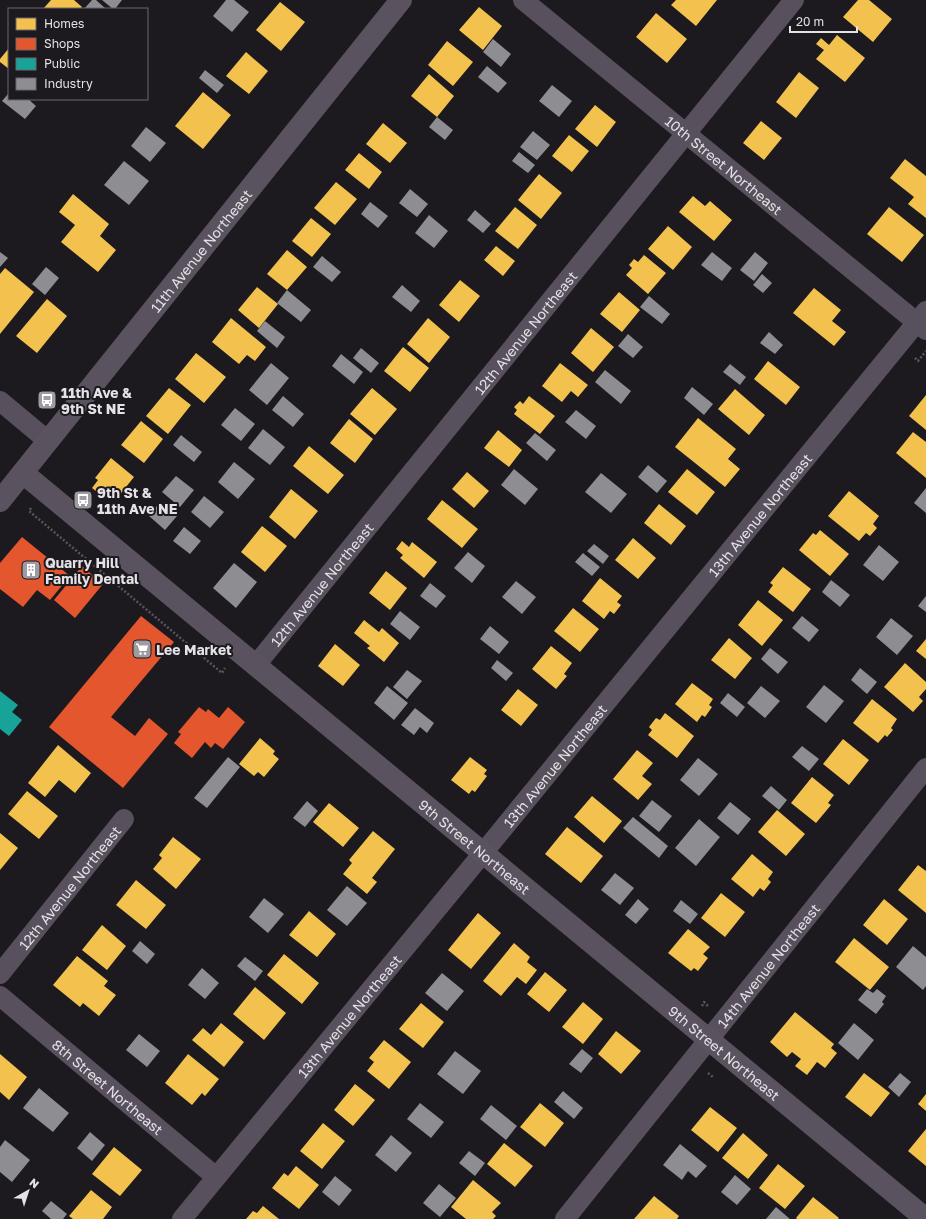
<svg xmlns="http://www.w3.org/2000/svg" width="926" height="1219" font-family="'Golos Text',sans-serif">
<rect width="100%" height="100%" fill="#1c1a1e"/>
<path fill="#f2c14e" d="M51,0h23l8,7 -2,2h-37z
M676,0h41l-21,26 -25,-21z
M858,0h11l23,19 -19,23 -30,-25z
M280,2l25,20 -24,29 -25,-21z
M479,7l23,19 -19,24 -24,-20z
M656,13l31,26 -20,24 -31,-26z
M837,35l28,23 -20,24 -29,-23 8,-9 -8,-6 5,-6 8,7z
M447,41l26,21 -20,24 -25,-21z
M9,48v21l-9,-7v-3z
M246,52l22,19 -19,23 -23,-18z
M799,72l20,16 -23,30 -20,-16z
M429,74l25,22 -17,21 -26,-21z
M203,92l28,23 -28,34 -28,-23z
M595,105l21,17 -19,25 -22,-18z
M761,121l21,17 -18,22 -21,-17z
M383,123l24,20 -17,20 -24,-19z
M569,135l20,16 -17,21 -20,-16z
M359,153l23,19 -13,17 -24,-19z
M905,159l21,17v42l-18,-14 6,-7 -24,-19z
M539,174l23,19 -21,26 -23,-19z
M336,182l21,17 -22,26 -21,-17z
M73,194l36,30 -9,12 16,14 -18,22 -37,-30 14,-17 -16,-13z
M693,196l12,10 5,-5 22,19 -18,21 -35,-29z
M515,207l22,18 -19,24 -23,-18z
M889,207l35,28 -22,27 -35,-28z
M311,218l20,16 -19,23 -20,-16z
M668,226l24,21 -19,23 -25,-21z
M496,246l19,15 -12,15 -19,-16z
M287,250l20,17 -20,23 -20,-16z
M644,255l22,18 -18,21 -22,-19 6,-7 -3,-3 5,-6 4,3z
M5,268l29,24 -34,42v-60z
M460,280l20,16 -21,26 -20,-17z
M257,287l21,17 -19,24 -21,-18z
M814,288l27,22 -9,11 14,11 -12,14 -41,-33z
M619,292l21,18 -18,22 -22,-18z
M47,299l20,17 -30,37 -21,-17z
M231,318l35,29 -11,14 -8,-6 -8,9 -27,-22z
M428,318l22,19 -21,26 -22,-19z
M591,328l23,19 -21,25 -22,-19z
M403,347l26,21 -19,24 -26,-21z
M196,353l30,24 -22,26 -29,-24z
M768,361l32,26 -14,18 -32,-26z
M560,363l28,22 -10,12 -7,-6 -9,11 -20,-16z
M169,388l22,17 -23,29 -22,-18z
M372,388l25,21 -22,26 -25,-21z
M735,389l30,26 -16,20 -31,-26z
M926,395v35l-17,-14z
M529,396l26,20 -15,18 -26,-20 3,-4 -3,-3 6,-6 3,3z
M698,418l38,31 -8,10 12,10 -15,18 -50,-40z
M349,419l24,20 -18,24 -25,-20z
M141,421l22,18 -19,24 -23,-18z
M498,430l24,20 -13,17 -25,-19z
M913,432l13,10v36l-30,-25z
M309,446l35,29 -16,19 -35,-28z
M111,458l23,19 -16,20 -10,-8 -6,7 -10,-8 6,-8 -3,-2z
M687,469l28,23 -18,23 -29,-23z
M467,472l22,19 -15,17 -22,-19z
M291,489l27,22 -23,28 -26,-22z
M849,491l30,25 -6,8 4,4 -7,8 -4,-3 -7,8 -31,-25z
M442,500l36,29 -16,19 -35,-29z
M659,504l27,22 -15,19 -27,-22z
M262,526l25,20 -22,26 -24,-20z
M820,530l29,24 -19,22 -31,-26 14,-17 3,2z
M633,538l23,20 -18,21 -23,-19z
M402,541l7,6 3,-5 25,20 -13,16 -24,-20 3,-3 -7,-6z
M783,567l28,22 -18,23 -25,-20 5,-7 -3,-2z
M386,571l21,17 -17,22 -21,-17z
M600,578l22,18 -5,6 4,3 -7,9 -4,-3 -6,8 -22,-18z
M758,600l25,20 -21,26 -24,-21z
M573,608l26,21 -19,23 -26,-21z
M364,620l15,12 3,-4 17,15 -15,19 -17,-14 3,-2 -16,-13z
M729,638l23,20 -17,21 -24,-19z
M926,639v20l-10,-8z
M335,644l25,21 -17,21 -25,-20z
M551,646l21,17 -8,11 3,2 -11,13 -24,-20z
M905,663l21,19v7l-7,8 4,4 -10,11 -29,-25z
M692,683l21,16 -4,6 3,2 -7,10 -3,-2 -5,7 -22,-18z
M518,689l20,16 -17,21 -20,-16z
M872,699l25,20 -6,9 2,2 -6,7 -2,-2 -7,8 -25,-20z
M665,713l29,23 -17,22 -29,-23 4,-5 -3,-3 7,-9 4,2z
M260,738l15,13 -2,3 6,5 -15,18 -6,-5 -4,4 -15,-12z
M843,739l26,21 -20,25 -26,-21z
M58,745l33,28 -16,20 -16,-13 -14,17 -17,-14z
M637,750l16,13 -11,13 10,8 -14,16 -25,-21z
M470,757l17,13 -3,4 3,2 -12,16 -3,-2 -3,4 -18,-14z
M812,777l22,18 -6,8 3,2 -15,18 -25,-20z
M27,791l31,25 -19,23 -31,-25z
M592,796l30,25 -18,22 -30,-26z
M329,803l30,25 -16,19 -30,-25z
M777,810l28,24 -19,22 -28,-24z
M567,827l36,29 -22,27 -36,-29z
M373,831l22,18 -23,29 5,4 -10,12 -24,-20 9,-11 -3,-3z
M0,833l18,15 -18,22z
M173,837l28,22 -25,30 -23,-20 9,-11 -3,-3z
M752,854l21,18 -5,7 3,3 -7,9 -4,-3 -7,9 -22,-18z
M918,865l8,6v42l-28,-23z
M136,880l30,25 -20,24 -30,-24z
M721,893l24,19 -20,25 -24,-19z
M884,899l24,20 -21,26 -24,-20z
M309,911l27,23 -19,23 -28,-22z
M478,913l23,20 -30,36 -23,-19z
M102,925l24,21 -19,24 -25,-20z
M688,929l22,18 -7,7 5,4 -10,13 -4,-3 -3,3 -23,-18z
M854,938l35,29 -19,23 -35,-28z
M514,943l16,14 -3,5 10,8 -11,14 -9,-7 -16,19 -18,-15z
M284,954l35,29 -17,21 -35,-29z
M77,956l31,25 -4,5 12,9 -17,21 -16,-13 -3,4 -27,-22z
M545,972l22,18 -18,22 -22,-18z
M255,987l31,26 -22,27 -31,-26z
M583,1002l20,17 -20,25 -21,-17z
M421,1003l23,19 -21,26 -24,-19z
M795,1012l39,32 -3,4 6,5 -12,15 -8,-6 -10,13 -12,-9 6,-7 -9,-7 -5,5 -17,-15z
M221,1023l23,19 -20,25 -32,-27 11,-12 8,7z
M616,1031l25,20 -20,23 -23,-20z
M384,1040l27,22 -22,27 -22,-18 7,-9 -5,-4z
M0,1054l27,23 -18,23 -9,-8z
M188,1054l31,25 -14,17 -3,-3 -10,12 -27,-22z
M864,1073l26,20 -19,24 -26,-20z
M355,1084l20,16 -22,26 -19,-16z
M926,1094v17l-8,-7z
M540,1103l24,20 -19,24 -25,-20z
M710,1107l27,21 -19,24 -27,-22z
M323,1123l22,18 -23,28 -22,-18z
M926,1129v37l-18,-15z
M743,1133l25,22 -20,24 -26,-21z
M504,1143l29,23 -18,21 -28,-23z
M114,1147l28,23 -22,26 -28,-22z
M778,1164l27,22 -20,23 -26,-21z
M296,1166l23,19 -20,24 -27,-21 12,-15 4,3z
M473,1180l28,23 -9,9 4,4 -3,3h-27l-15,-12z
M91,1190l21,17 -9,12h-30l-4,-3z
M654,1196l25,20 -2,3h-43z
M813,1197l26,21 -1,1h-41l-1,-1z
M263,1206l16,13h-33l7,-8 4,2z"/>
<path fill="#e4572e" d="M22,537l48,39 -20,24 -13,-10 -14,17 -23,-18v-26z
M82,566l21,18 -28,34 -21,-18z
M141,616l33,26 -63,75 24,19 14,-18 19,16 -45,54 -74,-61z
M199,707l7,5 2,-3 11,9 9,-11 17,15 -22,27 -8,-6 -4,5 -6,-6 -13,16 -18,-15 7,-9 -3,-2z"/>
<path fill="#17a398" d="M0,691l18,14 -6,7 10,8 -13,16 -9,-7z"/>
<path fill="#8d8d92" d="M92,0h4l10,9h-22z
M102,0h20l-7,9h-2z
M226,0h8l15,12 -17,20 -19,-16z
M493,39l18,15 -10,13 -18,-15z
M487,66l20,17 -9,10 -20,-16z
M205,70l19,15 -7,8 -18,-15z
M552,85l20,16 -13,16 -20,-16z
M9,93v6h19l8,7 -11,13 -23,-18z
M437,117l16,13 -8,10 -16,-13z
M146,127l20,16 -16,19 -19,-16z
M533,131l17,14 -13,15 -17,-13z
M519,152l16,13 -7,8 -16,-12z
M124,161l25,20 -20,24 -25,-20z
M410,189l18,15 -11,13 -18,-14z
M370,202l18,14 -10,12 -17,-14z
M475,210l16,14 -8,9 -16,-13z
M429,215l19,16 -14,17 -19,-15z
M0,252l8,6 -8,9z
M712,252l20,16 -10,13 -21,-16z
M755,252l13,11 -14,18 -14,-11z
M322,256l19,16 -9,10 -19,-15z
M46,267l13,11 -14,17 -13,-11z
M762,274l10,9 -9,10 -10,-8z
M402,285l18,16 -9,11 -19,-15z
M287,290l24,20 -10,12 -24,-19z
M649,296l21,18 -8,10 -22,-17z
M265,321l20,16 -8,11 -20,-17z
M769,332l14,13 -8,9 -15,-11z
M628,334l15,13 -10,11 -15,-12z
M361,348l18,15 -8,10 -18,-15z
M341,354l22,18 -9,12 -22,-18z
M271,363l18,15 -22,27 -18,-15z
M730,364l16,13 -6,8 -17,-13z
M605,370l26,21 -10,13 -26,-22z
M692,387l21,17 -9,11 -20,-17z
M283,396l21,18 -11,13 -21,-17z
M235,408l20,16 -14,17 -20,-16z
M576,410l20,16 -10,13 -21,-17z
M263,429l22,18 -15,18 -22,-17z
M535,433l21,17 -9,11 -21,-18z
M181,435l21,17 -8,10 -21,-17z
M234,462l21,17 -17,20 -20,-17z
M648,465l19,16 -10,12 -19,-16z
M514,469l24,20 -13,16 -24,-20z
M601,473l26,21 -16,19 -26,-21z
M176,476l18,14 -14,17 -18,-15z
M926,488v25l-12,-10z
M204,496l20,16 -14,16 -19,-16z
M160,502l17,14 -12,14 -16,-14z
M184,527l17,14 -11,13 -17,-13z
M594,544l15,12 -6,8 -16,-13z
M879,545l20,17 -16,19 -20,-16z
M468,552l17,14 -13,17 -18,-15z
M583,553l17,14 -8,9 -17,-14z
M234,563l23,19 -21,26 -23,-20z
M831,580l19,15 -10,12 -18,-15z
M516,581l20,16 -14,17 -20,-17z
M430,583l16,13 -10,12 -16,-12z
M926,596v16l-8,-6z
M400,611l20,16 -10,13 -20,-16z
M802,616l17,14 -10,12 -17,-14z
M891,618l22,18 -16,19 -21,-18z
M490,626l19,16 -10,12 -19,-15z
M770,648l18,14 -10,12 -17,-15z
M497,660l16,13 -7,8 -15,-13z
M860,668l17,14 -10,12 -16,-14z
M407,670l15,11 -15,18 -14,-12z
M824,685l20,16 -18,22 -20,-16z
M387,686l21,17 -14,17 -20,-17z
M761,686l19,15 -15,17 -18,-15z
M728,693l17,14 -8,10 -17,-14z
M415,708l19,15 -7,10 -7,-6 -6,8 -13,-10z
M802,746l17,13 -10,12 -17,-14z
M228,757l12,10 -33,41 -13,-10z
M698,758l20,16 -19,22 -19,-16z
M771,786l16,14 -8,10 -17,-14z
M652,800l20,16 -13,16 -20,-16z
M307,801l11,10 -13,16 -12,-9z
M730,802l21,17 -13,16 -21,-17z
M633,817l35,29 -9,12 -36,-30z
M699,819l21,18 -24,29 -21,-18z
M615,873l19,15 -14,17 -19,-15z
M347,886l20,17 -20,23 -20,-16z
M264,898l20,16 -16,19 -19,-16z
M638,899l11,10 -13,15 -11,-9z
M681,900l17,14 -8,10 -17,-13z
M140,941l15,13 -8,10 -15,-13z
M913,946l13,11v29l-3,4 -27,-23z
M245,957l18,14 -8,10 -18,-15z
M202,968l17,15 -14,16 -17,-14z
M442,973l22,18 -17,20 -22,-18z
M867,989l6,4 4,-4 9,7 -4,6 2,2 -8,10 -18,-14z
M854,1023l20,17 -16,20 -20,-17z
M139,1034l21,17 -13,16 -21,-17z
M582,1049l11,9 -12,15 -12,-9z
M455,1051l26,20 -18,23 -26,-20z
M900,1073l11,9 -12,15 -11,-10z
M39,1088l30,25 -16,19 -30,-24z
M563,1091l20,17 -9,11 -20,-17z
M420,1103l24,19 -13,16 -24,-19z
M491,1105l26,21 -11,14 -26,-21z
M90,1132l15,13 -13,16 -15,-13z
M391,1135l21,18 -16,19 -21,-17z
M5,1140l25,20 -18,22 -12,-10v-25z
M680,1144l27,22 -11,12 -8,-7 -6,9 -19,-15z
M469,1151l16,12 -10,13 -16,-13z
M735,1175l16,14 -14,16 -16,-13z
M335,1176l17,14 -13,16 -17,-14z
M439,1184l17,14 -16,19 -17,-14z
M51,1201l16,13 -4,5h-12l-9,-8z
M776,1207l14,12h-24z"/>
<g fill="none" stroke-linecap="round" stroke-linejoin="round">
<path stroke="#58555c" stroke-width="2.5" stroke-dasharray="2 2" stroke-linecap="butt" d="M915,358l3,3 8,-10
M31,508l-2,3 193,162 3,-5
M702,1006l2,-4 5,5
M708,1073l5,4"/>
<g stroke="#58505d" stroke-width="20">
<path id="s1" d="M523,0l403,330"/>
<path d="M0,401l48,40"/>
<path id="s2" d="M256,665l538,-665"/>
<path id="s3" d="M0,974l124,-155"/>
<path id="s4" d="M0,996l216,181"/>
<path id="s5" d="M182,1219l301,-366 443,-542"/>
<path id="s6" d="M565,1219l361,-451"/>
</g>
<g stroke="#5a535f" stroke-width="22">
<path id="s7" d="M23,473l903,746"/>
<path id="s8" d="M0,501l401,-501"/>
</g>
</g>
<defs>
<symbol id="bus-square" viewBox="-11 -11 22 22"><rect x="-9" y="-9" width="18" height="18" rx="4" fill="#9e9ca0" stroke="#1c191f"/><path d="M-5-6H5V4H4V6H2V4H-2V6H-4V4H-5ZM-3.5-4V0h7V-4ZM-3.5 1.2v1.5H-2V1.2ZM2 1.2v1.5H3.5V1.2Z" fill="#fff"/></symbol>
<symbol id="building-square" viewBox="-11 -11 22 22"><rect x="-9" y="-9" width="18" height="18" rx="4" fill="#9e9ca0" stroke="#1c191f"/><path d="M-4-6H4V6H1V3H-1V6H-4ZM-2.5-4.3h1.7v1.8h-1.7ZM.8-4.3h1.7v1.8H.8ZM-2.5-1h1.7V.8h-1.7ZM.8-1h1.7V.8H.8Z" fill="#fff"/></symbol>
<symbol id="supermarket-square" viewBox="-11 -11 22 22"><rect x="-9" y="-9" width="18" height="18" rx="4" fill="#9e9ca0" stroke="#1c191f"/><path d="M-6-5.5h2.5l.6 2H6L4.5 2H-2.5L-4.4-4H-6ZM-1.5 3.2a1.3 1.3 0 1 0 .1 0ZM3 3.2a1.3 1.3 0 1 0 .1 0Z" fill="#fff"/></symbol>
</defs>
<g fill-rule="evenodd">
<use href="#bus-square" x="36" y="389" width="22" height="22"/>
<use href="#bus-square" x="72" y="489" width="22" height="22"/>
<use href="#building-square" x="20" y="559" width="22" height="22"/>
<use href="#supermarket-square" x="131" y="638" width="22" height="22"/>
</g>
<g text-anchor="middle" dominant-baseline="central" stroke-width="4" stroke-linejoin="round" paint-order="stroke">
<g font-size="14" fill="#e4e2e6" stroke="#1c191f">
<text stroke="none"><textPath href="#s1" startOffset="260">10th Street Northeast</textPath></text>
<text stroke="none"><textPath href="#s8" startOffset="321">11th Avenue Northeast</textPath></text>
<text stroke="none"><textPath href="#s2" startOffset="428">12th Avenue Northeast</textPath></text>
<text stroke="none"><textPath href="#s5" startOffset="911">13th Avenue Northeast</textPath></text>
<text stroke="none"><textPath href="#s2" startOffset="104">12th Avenue Northeast</textPath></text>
<text stroke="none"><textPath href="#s5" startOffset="587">13th Avenue Northeast</textPath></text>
<text stroke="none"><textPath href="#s7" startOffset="586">9th Street Northeast</textPath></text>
<text stroke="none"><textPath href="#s3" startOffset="111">12th Avenue Northeast</textPath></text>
<text stroke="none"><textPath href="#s6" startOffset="325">14th Avenue Northeast</textPath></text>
<text stroke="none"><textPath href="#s5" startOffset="263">13th Avenue Northeast</textPath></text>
<text stroke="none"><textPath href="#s7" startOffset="910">9th Street Northeast</textPath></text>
<text stroke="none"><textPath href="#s4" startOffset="141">8th Street Northeast</textPath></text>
</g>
<g font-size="14" font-weight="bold" fill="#e4e2e6" stroke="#1c191f" text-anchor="start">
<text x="61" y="392">11th Ave &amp;<tspan x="61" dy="16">9th St NE</tspan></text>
<text x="97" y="492">9th St &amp;<tspan x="97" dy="16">11th Ave NE</tspan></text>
<text x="45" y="562">Quarry Hill<tspan x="45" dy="16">Family Dental</tspan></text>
<text x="156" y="649">Lee Market</text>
</g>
</g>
<rect x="8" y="8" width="140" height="92" fill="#1c191f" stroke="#6c696f"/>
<rect x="16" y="18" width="20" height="12" fill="#f2c14e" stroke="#6c696f"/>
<text x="44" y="28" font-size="12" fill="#e4e2e6">Homes</text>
<rect x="16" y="38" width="20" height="12" fill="#e4572e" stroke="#6c696f"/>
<text x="44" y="48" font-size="12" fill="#e4e2e6">Shops</text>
<rect x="16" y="58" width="20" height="12" fill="#17a398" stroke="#6c696f"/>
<text x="44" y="68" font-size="12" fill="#e4e2e6">Public</text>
<rect x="16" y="78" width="20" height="12" fill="#8d8d92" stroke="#6c696f"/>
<text x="44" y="88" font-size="12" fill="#e4e2e6">Industry</text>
<g transform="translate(28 1191) rotate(39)" stroke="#1c191f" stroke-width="3" paint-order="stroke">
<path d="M0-3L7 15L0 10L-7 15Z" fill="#e4e2e6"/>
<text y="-6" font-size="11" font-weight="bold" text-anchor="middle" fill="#e4e2e6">N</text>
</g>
<path d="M790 26v6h67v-6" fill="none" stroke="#e4e2e6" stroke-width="2"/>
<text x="796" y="26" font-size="12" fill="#e4e2e6" stroke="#1c191f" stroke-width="3" paint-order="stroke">20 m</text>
</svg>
